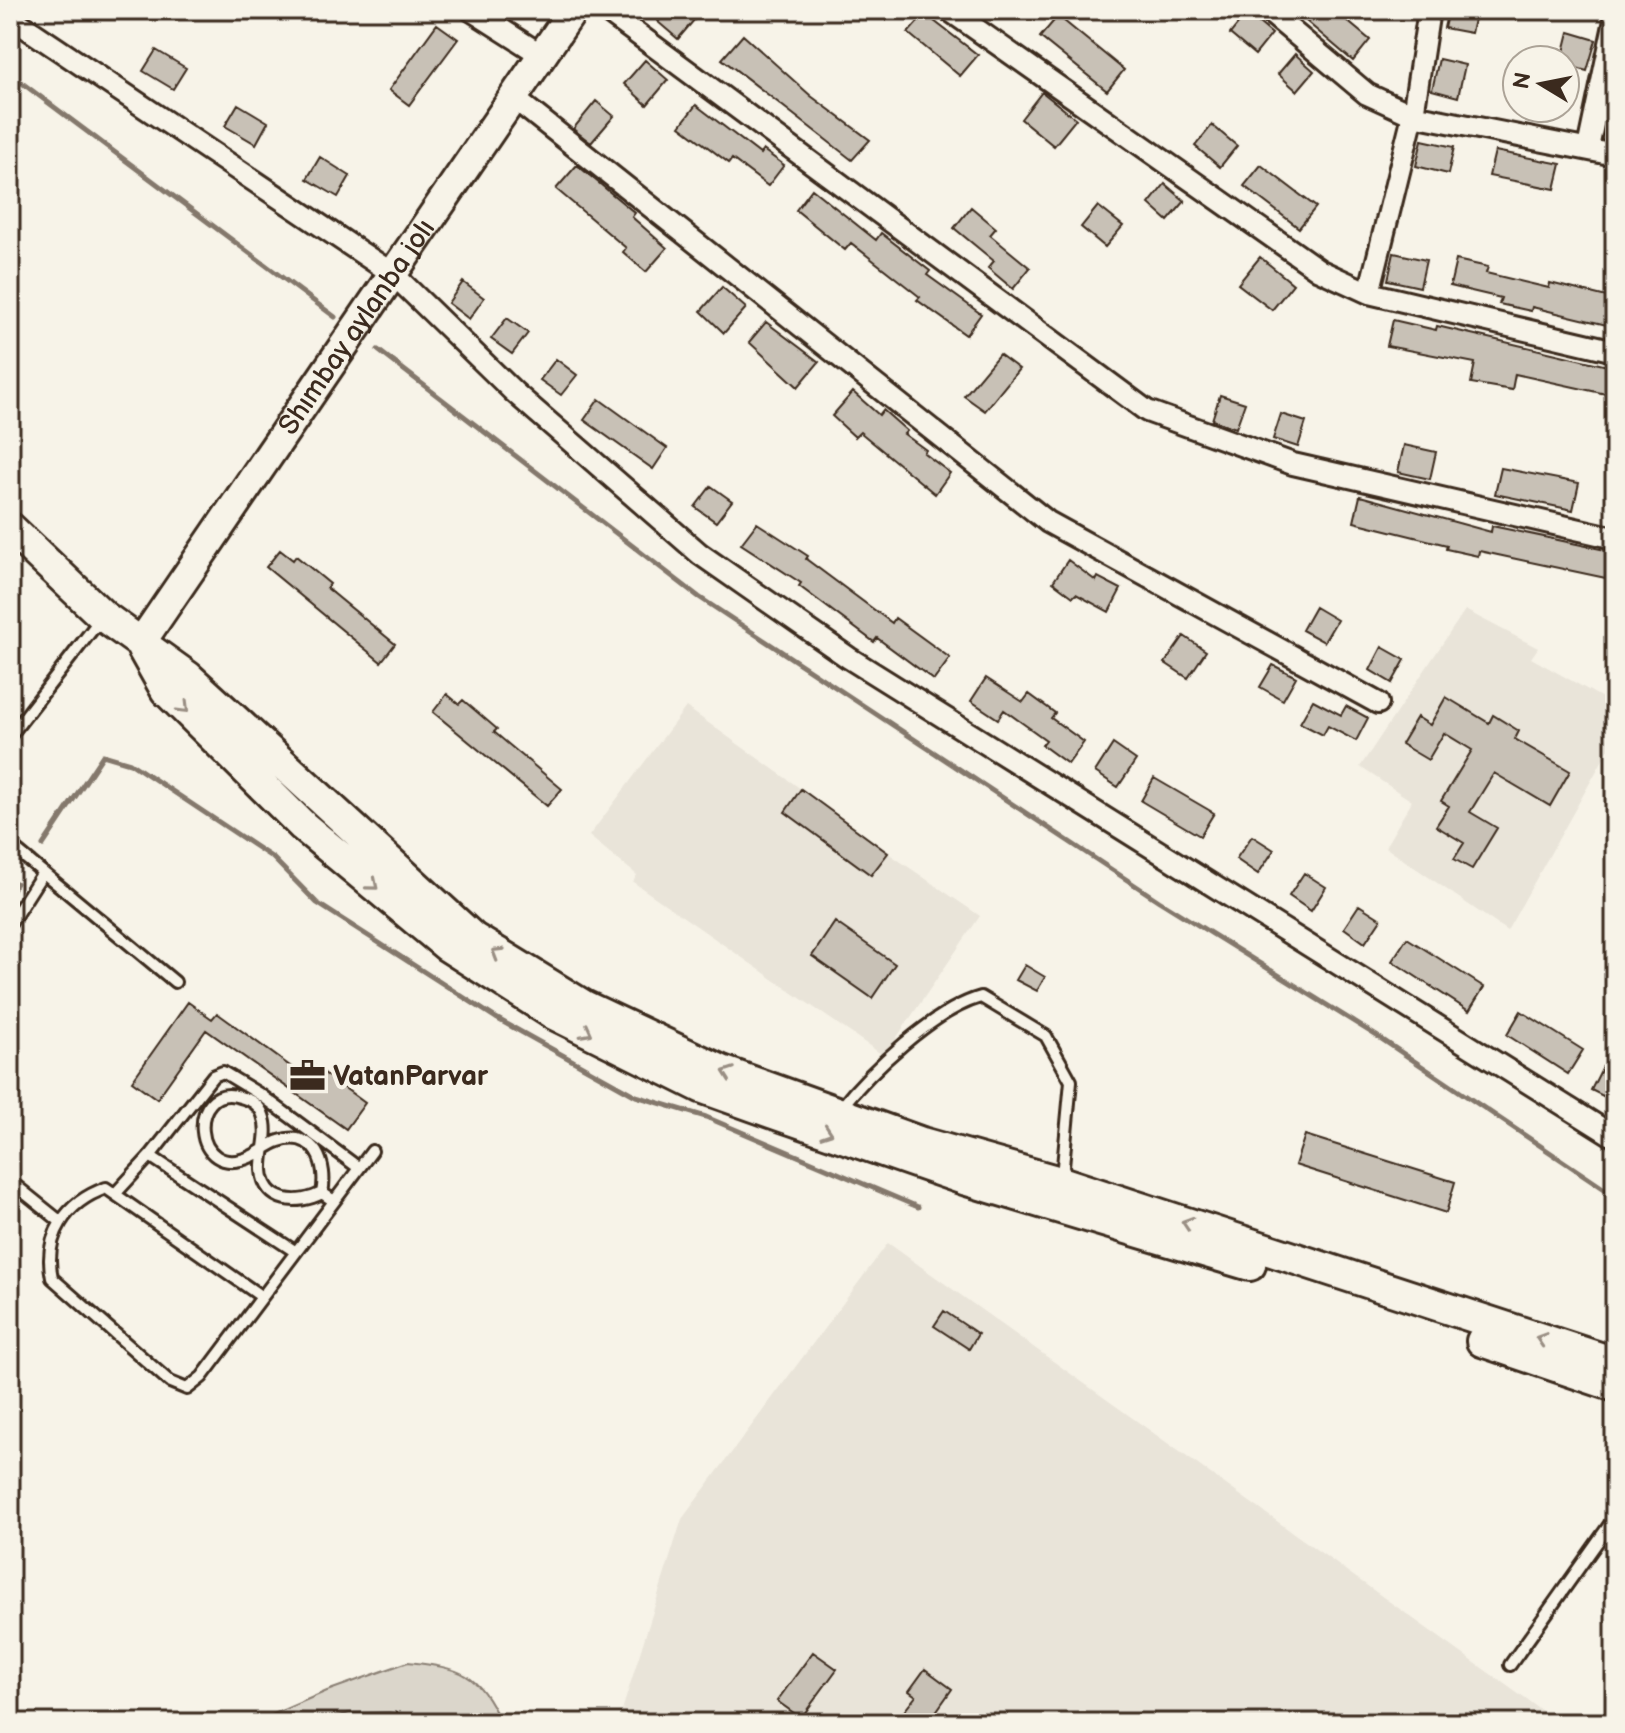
<svg xmlns="http://www.w3.org/2000/svg" width="1625" height="1733" font-family="'Balsamiq Sans',sans-serif">
<rect width="100%" height="100%" fill="#f7f3e8"/>
<filter id="ink" filterUnits="userSpaceOnUse"><feTurbulence type="fractalNoise" baseFrequency=".0125" numOctaves="2"/><feDisplacementMap in="SourceGraphic" scale="16" xChannelSelector="R" yChannelSelector="G"/><feConvolveMatrix kernelMatrix="1 2 1 2 8 2 1 2 1" color-interpolation-filters="sRGB"/></filter>
<g filter="url(#ink)">
<path fill="#e9e4d9" d="M1465,610l73,38 -7,10 84,47v33l-108,193 -122,-84 27,-46 -52,-34z
M686,707l115,82 -16,23 86,63 17,-22 92,63 -96,140 -251,-174 4,-7 -48,-39z
M888,1243l671,480h-941l64,-204z"/>
<path fill="#dbd6cb" stroke="#8b8074" stroke-width="2" d="M408,1662c53,6 70,10 93,61l-43,-1 -69,-10 -40,1 -30,10h-66l74,-32z"/>
<g fill="none" stroke-linecap="round" stroke-linejoin="round">
<path stroke="#84786c" stroke-width="5" d="M10,74l325,243
M378,350l321,247 460,304 221,137 235,158
M43,845l60,-90 27,8 143,95 44,45 179,115 140,78 70,21 212,90
M10,892l6,-9"/>
</g>
<path fill="#c8c1b6" stroke="#3b2a1e" stroke-width="2" d="M668,10h16l11,9 -17,20 -20,-17z
M1293,10h41l36,30 -17,21z
M1448,10h28l-5,23 -27,-5z
M1247,13l25,21 -17,21 -25,-21z
M925,14l53,41 -18,21 -52,-43z
M1058,16l66,54 -17,21 -67,-54z
M437,24l21,15 -49,66 -20,-15z
M1569,32l27,8 -9,31 -22,-6v-5h-3z
M743,35l68,61 59,44 -18,20 -130,-101z
M156,50l30,18 -13,21 -30,-18z
M1295,54l19,17 -17,20 -19,-17z
M1439,59l26,6 -7,32 -26,-7z
M645,60l23,20 -21,25 -23,-21z
M1042,92l34,27 -22,27 -33,-27z
M596,101l18,15 -23,27 -18,-14z
M238,104l30,18 -12,22 -31,-18z
M696,105l64,49 3,-4 21,15 -16,21 -36,-27 -3,4 -49,-37z
M1212,125l25,21 -17,21 -25,-21z
M1422,140l32,7 -6,27 -32,-8z
M1495,151l66,13 -6,25 -66,-13z
M320,157l30,19 -12,21 -31,-18z
M577,165l58,48 -3,4 35,31 -21,24 -23,-20 3,-4 -70,-59z
M1261,165l55,42 -17,21 -55,-42z
M1165,184l20,17 -17,20 -19,-17z
M812,189l64,51 5,-7 49,38 -3,4 54,39 -15,21 -49,-35 3,-3 -69,-54 -6,7 -49,-40z
M1098,206l25,20 -18,21 -24,-20z
M971,207l25,21 -6,7 40,33 -17,21 -25,-21 6,-7 -40,-33z
M1394,253l32,7 -6,27 -32,-7z
M1260,257l33,27 -21,26 -34,-26z
M1456,260l32,7 -2,6 63,15 1,-5 65,16v28l-83,-20 -1,4 -32,-7 2,-6 -51,-12z
M463,282l21,16 -15,21 -21,-16z
M722,287l24,21 -22,25 -23,-22z
M507,318l21,15 -16,21 -21,-15z
M1393,320l43,10 1,-4 175,41 -6,27 -91,-20 -3,16 -41,-7 4,-20 -88,-17z
M766,322l53,40 -21,25 -49,-45z
M999,354l20,15 -34,42 -21,-15z
M556,359l21,16 -16,20 -21,-15z
M853,392l26,23 4,-5 24,21 -3,3 22,16 -2,3 26,20 -15,21 -75,-62 -5,5 -23,-21z
M1220,395l25,8 -9,25 -24,-8z
M599,399l68,49 -14,21 -69,-49z
M1281,414l25,8 -8,25 -25,-8z
M1404,445l32,7 -6,27 -32,-7z
M1501,468l78,15 -6,27 -78,-16z
M711,486l21,15 -16,21 -21,-15z
M1360,496l131,36 1,-6 123,26v28l-136,-29 -1,5 -32,-7 1,-4 -93,-23z
M757,523l51,33 -2,3 86,64 3,-5 55,40 -16,22 -57,-42 -3,4 -75,-56 2,-3 -60,-39z
M280,550l13,10 3,-4 34,28 -3,4 68,56 -14,18 -115,-95z
M1068,560l28,21 2,-4 23,12 -12,23 -33,-18 -3,3 -20,-15z
M1315,607l22,13 -13,22 -22,-12z
M1184,636l22,15 -18,27 -23,-15z
M1382,647l23,13 -13,23 -22,-13z
M1273,665l23,12 -13,23 -23,-13z
M986,678l37,24 6,-8 26,19 -4,5 33,24 -16,22 -26,-19 4,-5 -42,-30 -6,9 -27,-18z
M447,694l12,10 4,-4 34,29 -3,3 68,57 -15,17 -114,-94z
M1446,697l43,26 4,-8 26,16 -4,8 55,32 -20,35 -56,-33 -24,39 27,16 -25,41 -18,-10 10,-16 -28,-17 13,-20 -8,-5 31,-51 -28,-17 -16,27 -27,-16 16,-27 13,8z
M1313,700l28,15 5,-9 22,12 -12,23 -28,-15 -5,9 -23,-12z
M1113,744l23,16 -18,27 -23,-15z
M1154,778l60,35 -14,23 -59,-35z
M801,789l87,64 -17,22 -86,-63z
M1252,836l22,14 -16,24 -22,-15z
M1304,873l22,14 -15,24 -22,-15z
M1359,905l22,14 -16,24 -21,-15z
M835,922l60,42 -23,34 -60,-42z
M1407,938l77,49 -15,24 -77,-50z
M1025,965l20,12 -8,14 -21,-11z
M188,1002l24,17 5,-6 84,61 8,-12 56,41 -19,26 -140,-99 -49,69 -25,-18z
M1521,1011l62,39 -15,24 -61,-39z
M1615,1042v60l-24,-12z
M1305,1135l150,47 -9,31 -151,-48z
M944,1311l34,23 -9,15 -35,-23z
M813,1652l24,17 -36,49 -24,-17z
M925,1669l27,20 -24,34h-33l21,-27 -7,-5z"/>
<g fill="none" stroke-linecap="round" stroke-linejoin="round">
<defs>
<path id="lane" d="M10,736l92,-119
M10,845l165,137
M10,924l32,-50
M840,1109c30,-38 94,-99 141,-112l65,39 25,45 -8,85 2,12
M150,1156l63,-80 10,-4 38,23 98,73
M10,1181l51,41
M322,1193c-23,12 -58,11 -60,-23 -1,-18 8,-37 1,-55 -4,-11 -12,-15 -23,-18 -53,-17 -50,88 12,59 9,-4 17,-12 27,-15 36,-12 49,24 43,52l12,8
M115,1194l35,-38 146,96
M262,1297l-156,-109c-40,14 -63,48 -54,90l118,104 17,7 15,-12 170,-226
M1510,1665l105,-148"/>
<path id="street" d="M471,10l72,46
M605,10l542,401 146,53 322,74
M949,10l370,260 50,23 246,58
M1267,10l100,84 46,21 202,40
M10,17l383,257 121,118 186,162 149,104 766,479
M515,99l533,423 330,181
M1588,148l27,-128
M1369,293l44,-178 16,-105"/>
<g id="secondary">
<path id="s1" d="M140,644l433,-634"/>
</g>
<path id="primary" d="M10,528l93,88 85,61 285,261 111,68 138,65 200,72 145,41 548,179
M143,649l23,41 137,136 143,119 108,69 147,73 70,25 196,68 283,85
M1482,1341l133,45"/>
</defs>
<use href="#lane" stroke="#3b2a1e" stroke-width="16"/>
<use href="#street" stroke="#3b2a1e" stroke-width="26"/>
<use href="#secondary" stroke="#3b2a1e" stroke-width="34"/>
<use href="#primary" stroke="#3b2a1e" stroke-width="36"/>
<use href="#lane" stroke="#f7f3e8" stroke-width="10"/>
<use href="#street" stroke="#f7f3e8" stroke-width="20"/>
<use href="#secondary" stroke="#f7f3e8" stroke-width="28"/>
<use href="#primary" stroke="#f7f3e8" stroke-width="30"/>
</g>
<defs><path id="oneway-chevron" d="M-2-3.5L2.5 0L-2 3.5" fill="none" stroke-width="1.6" stroke-linecap="round" stroke-linejoin="round" transform="scale(2)"/></defs>
<g stroke="#998e83">
<use href="#oneway-chevron" transform="translate(184 708) rotate(45)"/>
<use href="#oneway-chevron" transform="translate(373 885) rotate(40)"/>
<use href="#oneway-chevron" transform="translate(497 953) rotate(-149)"/>
<use href="#oneway-chevron" transform="translate(587 1032) rotate(28)"/>
<use href="#oneway-chevron" transform="translate(728 1073) rotate(-160)"/>
<use href="#oneway-chevron" transform="translate(827 1132) rotate(19)"/>
<use href="#oneway-chevron" transform="translate(1187 1223) rotate(-162)"/>
<use href="#oneway-chevron" transform="translate(1541 1339) rotate(-162)"/>
</g>
</g>
<defs>
<symbol id="office-bare" viewBox="-9 -9 18 18"><path d="M-6-3h4V-5.5h4V-3h4V5H-6ZM-1-4.5V-3h2v-1.5ZM-6 0V1H6V0Z" fill="#3b2a1e" stroke="#f7f3e8" stroke-width="2.5" paint-order="stroke"/></symbol>
</defs>
<g fill-rule="evenodd">
<use href="#office-bare" x="282" y="1050" width="51" height="51"/>
</g>
<g text-anchor="middle" dominant-baseline="central" stroke-width="8" stroke-linejoin="round" paint-order="stroke">
<g font-size="28" fill="#3b2a1e" stroke="#f7f3e8">
<text stroke="none"><textPath href="#s1" startOffset="384">Shımbay aylanba jolı</textPath></text>
</g>
<g font-size="28" font-weight="bold" fill="#3b2a1e" stroke="#f7f3e8" text-anchor="start">
<text x="333" y="1076">VatanParvar</text>
</g>
</g>
<rect width="1625" height="1733" fill="none" stroke="#f7f3e8" stroke-width="40"/>
<rect x="20" y="20" width="1585" height="1693" fill="none" stroke="#3b2a1e" stroke-width="3" filter="url(#ink)"/>
<g transform="translate(1541 84) rotate(280)"><circle r="38" fill="#f7f3e8" stroke="#aca397" stroke-width="2"/>
<path d="M0-6L14 30L0 20L-14 30Z" fill="#3b2a1e"/>
<text y="-12" font-size="22" font-weight="bold" text-anchor="middle" fill="#3b2a1e">N</text>
</g>
</svg>
